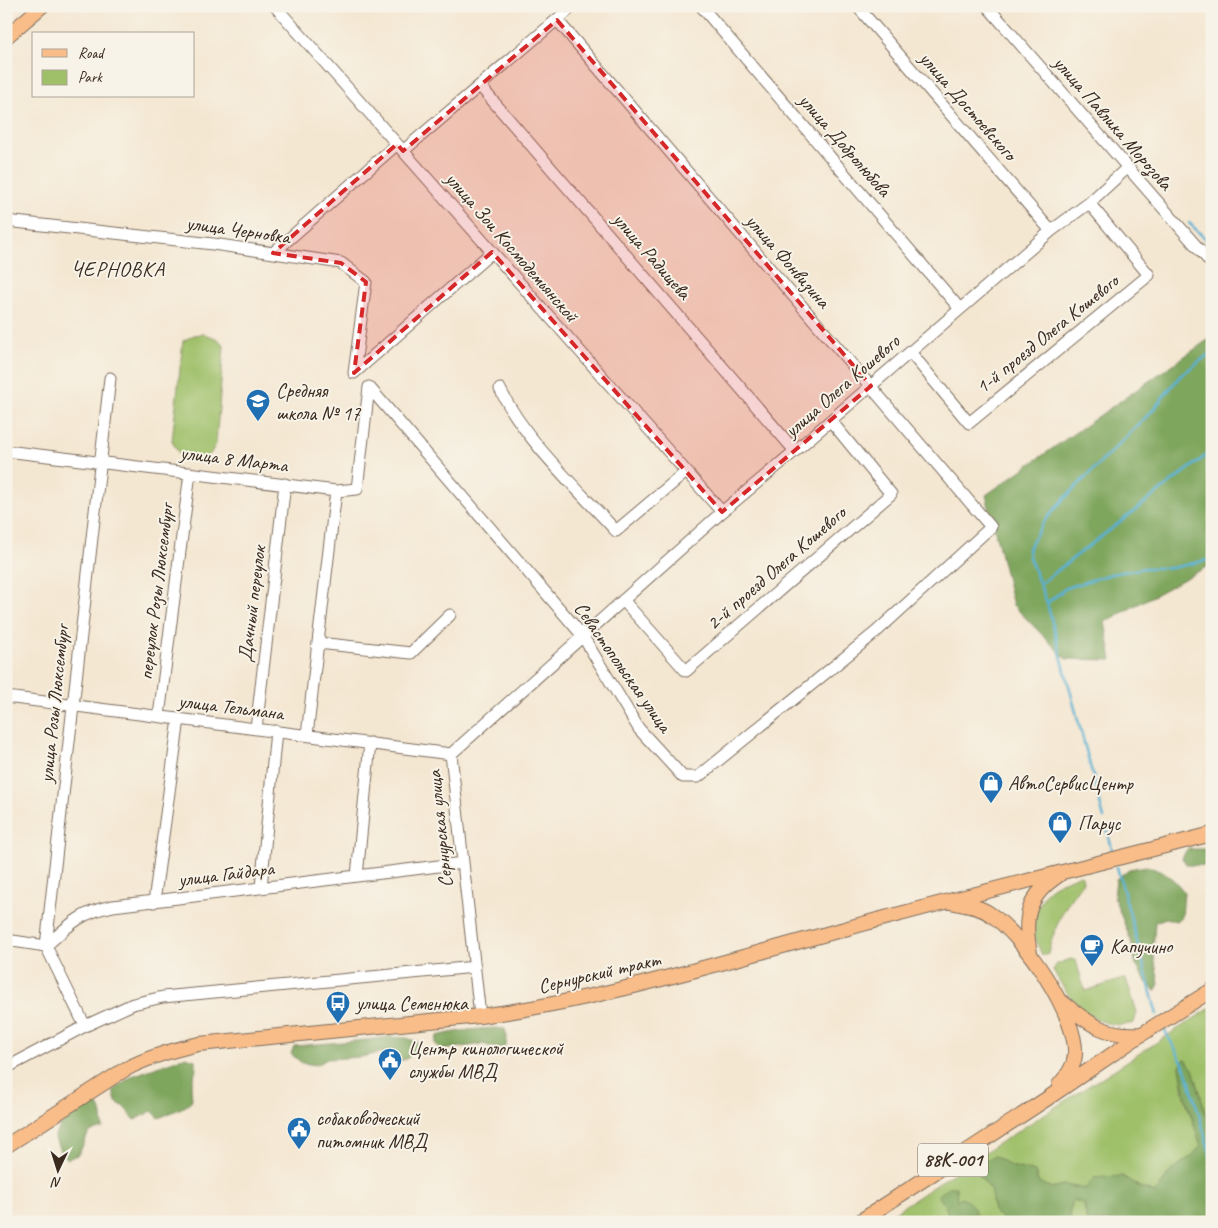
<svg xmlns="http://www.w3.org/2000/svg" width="1218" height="1228" font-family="Caveat,sans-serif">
<rect width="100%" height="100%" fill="#f7f3e8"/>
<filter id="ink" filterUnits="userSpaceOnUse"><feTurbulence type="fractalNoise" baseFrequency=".02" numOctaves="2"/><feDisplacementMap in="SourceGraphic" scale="10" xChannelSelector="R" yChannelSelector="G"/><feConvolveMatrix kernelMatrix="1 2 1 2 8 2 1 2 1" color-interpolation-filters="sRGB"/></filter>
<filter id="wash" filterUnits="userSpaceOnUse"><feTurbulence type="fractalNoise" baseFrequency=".0096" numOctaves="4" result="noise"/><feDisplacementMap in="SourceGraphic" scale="20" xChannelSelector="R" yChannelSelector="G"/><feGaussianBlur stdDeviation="1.12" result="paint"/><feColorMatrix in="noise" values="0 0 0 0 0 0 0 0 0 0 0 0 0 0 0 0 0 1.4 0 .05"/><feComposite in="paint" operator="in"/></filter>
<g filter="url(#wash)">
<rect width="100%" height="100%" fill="#f4e7d2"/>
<path fill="#9fc069" stroke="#6d7544" d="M204,334c9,3 15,4 20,12l-8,97 -5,10 -9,7c-18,-2 -22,-2 -30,-19l11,-100 11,-6z
M1079,875l3,1 1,6c-19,24 -27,41 -35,71l-6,2c-9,-20 -13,-35 0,-55 1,-3 3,-7 6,-10 8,-7 21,-11 31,-15z
M1071,959l5,2 9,30 38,-12h3l11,33 -3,11c-39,10 -65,-23 -81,-53l4,-6z
M1212,1007v128l-19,-66 -13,-3 5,32 16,48 -8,9 -22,16 -16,22 -14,-5 -19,-12 -37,13 -21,-4 -13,3 -13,-6 -3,-10 -25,-6 -15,-9 -18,15 14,17 3,23 13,10h-127l96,-64z
M1073,1200l11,4 3,18h-16l-2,-7z"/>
<path fill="#7fa65d" stroke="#5d683e" d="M1212,337v227l-107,58 7,38 -46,-1 -53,-54 -27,-110z
M1187,849h25v17l-25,-1 -5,-7z
M1147,866c17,6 26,11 37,26l-2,25 -6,4 -10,-3 -11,4 -2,29 6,33 -4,7 -8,-8 -11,-18 -5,-24 -17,-44 2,-18 13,-10z
M495,1028l10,1 2,8 -1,9 -8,3 -15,-5 -42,6 -6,-7 2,-7c19,-5 37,-7 58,-8z
M387,1037l20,1 10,4 1,7 -10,9 -10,4 -6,-9h-13l-18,4 -34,2 -10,6 -15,-2 -11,-9 3,-8 72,-6z
M185,1057l11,3v9l-5,17 1,15 -6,5 -27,12 -7,-7 -17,9 -12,-14 -7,-4 -3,-12 19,-14z
M1185,1059l8,10 19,66v87h-125l-3,-18 -11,-4 -4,15 2,7h-64l-13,-10 -4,-23 -13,-17 5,-10 13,-6 15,10 25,6 3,10 13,6 13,-3 21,4 9,-11 28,-2 19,12 14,5 16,-22 22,-16 8,-9 -15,-48 -6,-32z
M93,1101c10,6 9,15 10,27l-14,4 -10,22 -11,5 -7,-5 -7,-18 8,-12 15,-17z
M948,1187h8l1,14 5,-3c10,5 14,12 16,24h-28l-4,-15 -8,-12z"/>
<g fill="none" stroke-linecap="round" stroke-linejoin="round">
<path stroke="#56b1d4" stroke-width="2.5" d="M1189,223l23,22
M1028,548l1,9 18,46 57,215
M1028,549l15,-26 17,-20 93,-93 27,-34 32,-24
M1041,583l171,-132
M1047,603l19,-15 45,-14 34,-6h27l40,-9
M1107,831l6,21
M1117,867l40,148
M1164,1029l22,40 26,91"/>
</g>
</g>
<g filter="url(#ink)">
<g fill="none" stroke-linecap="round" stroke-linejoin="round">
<defs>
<path id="minor" d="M275,6l447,506
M701,6l259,303
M857,6l194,225
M987,6l225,258
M480,86l315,365
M403,151l170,-145
M6,221l207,23 128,19 25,19 -12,91
M273,253l124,-109
M910,352l59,71 180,-148 -60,-72
M354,373l138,-121
M369,387l213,248 57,94 44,48h15l178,-145 115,-105 -434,-507
M500,389c26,53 76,98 116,142l70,-59
M6,451l330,40 21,-2 12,-102
M623,600l63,71 205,-177 -60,-73
M318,643l93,10 39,-38
M6,697l445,57
M159,716l31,-243
M256,729l29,-245
M307,735l29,-244
M357,876l13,-133
M261,888l15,-157
M154,902l25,-183
M6,940l40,6c23,-21 35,-34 67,-40l350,-43
M480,1016l-29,-262 271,-242 73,-61 256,-220 38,-28 38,-35
M85,1026l-39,-80 64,-568
M6,1068l79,-42 48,-22 30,-7 312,-30"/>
<path id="major" d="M6,37l36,-31
M950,902c14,3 29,4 40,12 33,21 88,102 85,141 -1,12 -8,21 -16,30
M1030,953c-7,-35 -3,-57 29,-78
M1062,1002c26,21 43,35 79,32
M6,1146l118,-76c24,-13 48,-20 75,-26l281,-28c123,-16 242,-54 361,-86 123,-34 247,-64 371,-96
M859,1222l189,-124 94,-64 70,-44"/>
</defs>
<use href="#minor" stroke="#7c6c5d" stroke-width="13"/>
<use href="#major" stroke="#7c6c5d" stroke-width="16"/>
<use href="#minor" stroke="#fff" stroke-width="11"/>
<use href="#major" stroke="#f8bd89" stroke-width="14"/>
</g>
</g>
<path fill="#d62828" fill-opacity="0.2" stroke="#d62828" stroke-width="4" stroke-dasharray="10 6" stroke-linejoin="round" d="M557,20l314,366 -149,126 -230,-260 -138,121 12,-91 -25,-19 -68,-10 124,-109 6,7z"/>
<defs>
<symbol id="school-pin" viewBox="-11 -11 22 30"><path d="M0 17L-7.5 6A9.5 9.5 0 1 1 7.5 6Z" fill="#1f6fb2" stroke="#f7f3e8"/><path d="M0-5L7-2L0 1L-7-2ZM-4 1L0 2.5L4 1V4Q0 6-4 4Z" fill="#fff"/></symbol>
<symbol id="shop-pin" viewBox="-11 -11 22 30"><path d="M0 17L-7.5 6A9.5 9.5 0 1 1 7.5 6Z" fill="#1f6fb2" stroke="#f7f3e8"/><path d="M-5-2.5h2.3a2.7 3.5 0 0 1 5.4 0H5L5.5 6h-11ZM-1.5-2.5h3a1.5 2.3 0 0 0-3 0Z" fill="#fff"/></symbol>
<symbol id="cafe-pin" viewBox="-11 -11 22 30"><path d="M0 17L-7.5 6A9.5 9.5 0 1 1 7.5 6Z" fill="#1f6fb2" stroke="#f7f3e8"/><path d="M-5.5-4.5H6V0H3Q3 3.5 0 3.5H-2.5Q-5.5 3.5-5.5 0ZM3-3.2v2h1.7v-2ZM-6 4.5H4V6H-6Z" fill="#fff"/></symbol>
<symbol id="bus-pin" viewBox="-11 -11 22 30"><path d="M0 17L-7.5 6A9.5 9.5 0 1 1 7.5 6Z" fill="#1f6fb2" stroke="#f7f3e8"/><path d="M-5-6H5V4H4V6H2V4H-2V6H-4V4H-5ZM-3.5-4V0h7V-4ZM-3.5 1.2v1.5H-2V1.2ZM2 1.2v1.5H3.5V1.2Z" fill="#fff"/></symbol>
<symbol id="civic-pin" viewBox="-11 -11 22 30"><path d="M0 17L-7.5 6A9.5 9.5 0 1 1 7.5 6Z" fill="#1f6fb2" stroke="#f7f3e8"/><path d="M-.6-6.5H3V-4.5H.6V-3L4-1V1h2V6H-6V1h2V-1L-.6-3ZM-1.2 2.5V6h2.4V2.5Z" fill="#fff"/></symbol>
</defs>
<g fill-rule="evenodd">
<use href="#school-pin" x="244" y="387" width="28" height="38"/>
<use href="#shop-pin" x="977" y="769" width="28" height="38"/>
<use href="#shop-pin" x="1046" y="809" width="28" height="38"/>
<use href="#cafe-pin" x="1078" y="932" width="28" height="38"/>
<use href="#bus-pin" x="324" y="989" width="28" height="38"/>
<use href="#civic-pin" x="376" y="1046" width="28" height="38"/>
<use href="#civic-pin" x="285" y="1115" width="28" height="38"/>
</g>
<g text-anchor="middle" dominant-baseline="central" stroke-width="4" stroke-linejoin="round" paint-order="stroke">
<rect fill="#f7f3e8" stroke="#73665b" stroke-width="1" x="918" y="1143.5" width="70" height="33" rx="4"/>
<g font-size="19" font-weight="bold" fill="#3b2a1e">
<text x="953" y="1160">88К-001</text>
</g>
<g font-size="20" fill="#3b2a1e" stroke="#f7f3e8">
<text transform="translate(968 106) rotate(49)">улица Достоевского</text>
<text transform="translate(1113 123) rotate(49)">улица Павлика Морозова</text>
<text transform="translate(845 145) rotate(49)">улица Добролюбова</text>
<text transform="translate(238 230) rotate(8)">улица Черновка</text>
<text transform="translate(512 247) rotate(49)">улица Зои Космодемьянской</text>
<text transform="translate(652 256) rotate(49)">улица Радищева</text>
<text transform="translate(788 261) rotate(49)">улица Фонвизина</text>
<text transform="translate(1047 334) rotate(-39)">1-й проезд Олега Кошевого</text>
<text transform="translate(842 386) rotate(-41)">улица Олега Кошевого</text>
<text transform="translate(234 459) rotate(7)">улица 8 Марта</text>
<text transform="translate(776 568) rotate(-41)">2-й проезд Олега Кошевого</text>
<text transform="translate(156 592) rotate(-83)">переулок Розы Люксембург</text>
<text transform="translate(252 604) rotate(-83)">Дачный переулок</text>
<text transform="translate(623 667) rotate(55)">Севастопольская улица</text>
<text transform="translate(54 704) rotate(-84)">улица Розы Люксембург</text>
<text transform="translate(231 707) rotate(7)">улица Тельмана</text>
<text transform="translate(440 829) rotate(-96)">Сернурская улица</text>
<text transform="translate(226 874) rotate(-7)">улица Гайдара</text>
<text transform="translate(599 973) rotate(-13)">Сернурский тракт</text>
</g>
<g font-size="20" fill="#3b2a1e" stroke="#f7f3e8" text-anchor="start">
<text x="276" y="390">Средняя<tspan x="276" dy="23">школа № 17</tspan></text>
<text x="1008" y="783">АвтоСервисЦентр</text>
<text x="1078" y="823">Парус</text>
<text x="1110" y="946">Капучино</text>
<text x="356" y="1003">улица Семенюка</text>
<text x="408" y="1048">Центр кинологической<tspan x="408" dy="23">службы МВД</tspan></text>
<text x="316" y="1118">собаководческий<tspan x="316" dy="23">питомник МВД</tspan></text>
</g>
<g font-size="21" letter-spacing="1" fill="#3b2a1e" stroke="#f7f3e8">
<text x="118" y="269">ЧЕРНОВКА</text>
</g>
</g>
<rect width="1218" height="1228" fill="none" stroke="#f7f3e8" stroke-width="25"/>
<rect x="32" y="32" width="162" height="65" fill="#f7f3e8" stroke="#aca397"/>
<rect x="42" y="49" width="25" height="8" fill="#f8bd89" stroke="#aca397"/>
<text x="78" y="58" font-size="15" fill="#3b2a1e">Road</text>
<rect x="42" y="70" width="25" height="15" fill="#9fc069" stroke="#aca397"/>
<text x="78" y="82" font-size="15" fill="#3b2a1e">Park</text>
<g transform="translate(58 1170) rotate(184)" stroke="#f7f3e8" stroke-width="4" paint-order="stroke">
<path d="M0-4L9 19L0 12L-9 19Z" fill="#3b2a1e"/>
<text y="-8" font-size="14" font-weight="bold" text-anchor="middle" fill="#3b2a1e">N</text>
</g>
</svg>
